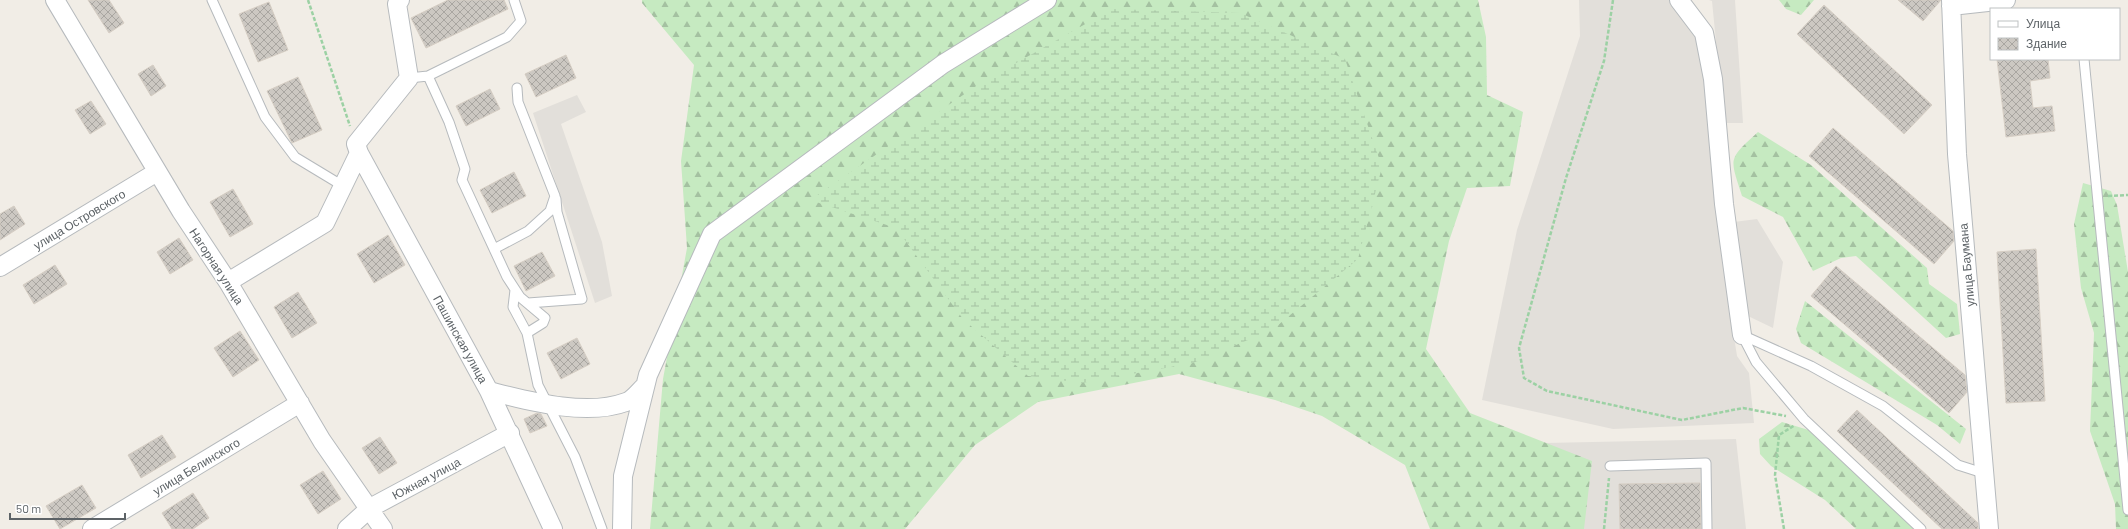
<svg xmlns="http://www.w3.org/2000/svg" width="2128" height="529" font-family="Barlow,sans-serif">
<defs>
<pattern id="forest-firs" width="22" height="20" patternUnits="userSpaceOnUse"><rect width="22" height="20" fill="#c6eac1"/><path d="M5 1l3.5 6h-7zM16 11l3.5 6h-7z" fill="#a4c1a1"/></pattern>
<pattern id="wetland-marsh" width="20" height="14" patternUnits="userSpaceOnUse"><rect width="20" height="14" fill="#c6eac1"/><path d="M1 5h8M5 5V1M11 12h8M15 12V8" fill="none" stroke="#a4c1a1"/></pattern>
<pattern id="building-cross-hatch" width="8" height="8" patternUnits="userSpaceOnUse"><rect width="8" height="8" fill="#ccc8c2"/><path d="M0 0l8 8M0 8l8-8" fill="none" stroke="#a9a6a1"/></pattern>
</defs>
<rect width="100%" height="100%" fill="#f1ede6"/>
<path fill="#e2dfda" d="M1579,0h108l9,10 16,130 10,120 15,96 12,17 5,50 -141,6 -131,-29 35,-170 63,-194z
M1709,0h26l8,123h-19l-12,-122z
M577,95l9,17 -25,12 41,118 10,54 -17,7 -62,-190z
M1757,219l26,43 -10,66 -25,-12 -14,-94z
M1736,439l10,90h-209l8,-86z"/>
<path fill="url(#forest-firs)" d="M642,0h836l8,37 1,58 36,17 -13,74 -43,2 -18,53 -23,108 44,64 122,48 -8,68h-154l-25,-64 -83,-49 -47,-16 -96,-26 -141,28 -63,43 -70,84h-255l13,-150 24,-131 -6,-87 13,-96 -52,-62z
M1779,0h35l-13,15 -15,-6z
M1758,132l53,33 116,103 2,16 28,20 3,30 -14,4 -90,-82 -15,2 -28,13 -30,-54 -41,-21c-12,-38 -15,-36 16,-64z
M2083,183l28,8 6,14 11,67v257h-12l-1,-25 -25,-73 4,-98 -13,-45 -7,-64z
M1805,301l161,128 -6,15 -23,-19 -136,-82 -5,-14z
M1782,422l30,9 103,98h-59l-31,-29 -54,-34 -11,-12 -1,-15z"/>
<path fill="url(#wetland-marsh)" d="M1112,9l128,4 105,46 37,108 -24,92 -86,71 -79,33 -111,20 -54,-7 -65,-57 -67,-91 -86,-28 172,-118z"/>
<path fill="url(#building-cross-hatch)" stroke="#d6cec4" d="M88,0h21l15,23 -15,10z
M448,0h56l4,9 -82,39 -15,-30z
M1898,0h43l-18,21z
M269,2l19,48 -30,12 -19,-48z
M1824,5l108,100 -28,29 -107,-100z
M566,55l10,23 -40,19 -11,-23z
M1997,59h51l2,19 -20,3 3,27 19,-2 3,25 -49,6z
M153,65l13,21 -15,10 -13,-22z
M298,77l24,53 -30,13 -25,-52z
M490,89l10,20 -34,17 -10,-20z
M91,101l15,23 -16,10 -15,-24z
M1833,128l120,103 1,10 -20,23 -125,-108z
M514,172l12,24 -34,17 -12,-23z
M233,189l20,35 -23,13 -20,-35z
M14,206l11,18 -25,16v-26z
M388,235l17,30 -31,18 -17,-29z
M179,238l14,22 -23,14 -13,-22z
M2036,249l9,152 -39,2 -9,-151z
M542,252l13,24 -29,15 -12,-25z
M55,265l12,19 -33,20 -11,-19z
M1836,266l129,109 2,17 -18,21 -138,-117z
M298,292l19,31 -25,15 -18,-31z
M240,331l19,29 -26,17 -19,-29z
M577,338l13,26 -29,15 -14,-26z
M1857,410l121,113v6h-36l-105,-98z
M537,413l4,1 6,12 -17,7 -6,-14z
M162,435l14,22 -35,21 -13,-23z
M380,437l17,26 -18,11 -17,-26z
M323,471l18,28 -23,15 -18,-29z
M1700,483l1,46h-81l-1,-45z
M82,485l14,23 -36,21 -14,-23z
M193,493l16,25 -16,11h-21l-10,-16z"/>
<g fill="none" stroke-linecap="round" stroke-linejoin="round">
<defs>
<path id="service" d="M212,0l53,117 30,40 48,29
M2084,59l44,451
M428,76l21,46 16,47 -3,11 45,97 13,20 25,21 -2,5 -16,10 11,52 37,72 27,72
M409,78l19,-2 79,-39 14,-16 -7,-21
M494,249l34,-18 22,-20 5,-15 -37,-94 -1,-14
M515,290l-2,17 14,26
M528,303l54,-4 -25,-87 -1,-13
M1742,335l69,31 72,40 75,59 25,8
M1742,335l14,27 48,57 117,110
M1610,466l96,-3 1,66"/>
<path id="minor" d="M55,0l126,211 47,71 94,159 61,88
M400,0l-3,4 12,74 -53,66 3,9 130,238 64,138
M1679,0l25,33 9,46 11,125 18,131
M1951,0l6,154 32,375
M1951,6l55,-6
M0,267l157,-95
M228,282l97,-59 34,-70
M489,391c40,10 97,26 137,11 7,-2 13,-11 19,-16
M92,529l208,-126
M347,529l23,-21 140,-75
M622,529l1,-53 25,-101 64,-141 231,-170 104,-64"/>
</defs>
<use href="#service" stroke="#b6babd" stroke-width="11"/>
<use href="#minor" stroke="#b6babd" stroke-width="20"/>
<path stroke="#9cd1a4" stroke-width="2.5" stroke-dasharray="4 2" stroke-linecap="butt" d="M308,0l42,126
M1613,0l-9,61 -38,117 -47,170 5,30 23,13 135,29 61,-12 43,8
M2108,196l20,-1
M1604,529l5,-51
M1784,529l-9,-54 4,-40 16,-10"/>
<use href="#service" stroke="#fff" stroke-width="9"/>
<use href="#minor" stroke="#fff" stroke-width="18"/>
</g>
<g text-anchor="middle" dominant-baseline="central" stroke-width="3" stroke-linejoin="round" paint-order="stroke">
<g font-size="12" fill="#5d6367" stroke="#fff">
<text transform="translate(79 219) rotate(-31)">улица Островского</text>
<text transform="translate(1966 265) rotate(-95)">улица Баумана</text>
<text transform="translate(217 266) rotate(57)">Нагорная улица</text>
<text transform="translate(461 339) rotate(61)">Пашинская улица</text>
<text transform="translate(196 466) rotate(-31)">улица Белинского</text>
<text transform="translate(426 478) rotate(-28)">Южная улица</text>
</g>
</g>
<rect x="1990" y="8" width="130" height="52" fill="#ffffff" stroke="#bec1c2"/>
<rect x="1998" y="21" width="20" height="6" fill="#ffffff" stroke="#bec1c2"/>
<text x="2026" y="28" font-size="12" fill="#5d6367">Улица</text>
<rect x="1998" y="38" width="20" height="12" fill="url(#building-cross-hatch)" stroke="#bec1c2"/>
<text x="2026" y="48" font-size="12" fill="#5d6367">Здание</text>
<path d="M10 513v6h115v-6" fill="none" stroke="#5d6367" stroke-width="2"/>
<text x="16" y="513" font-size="12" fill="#5d6367" stroke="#ffffff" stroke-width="3" paint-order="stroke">50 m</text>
</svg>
